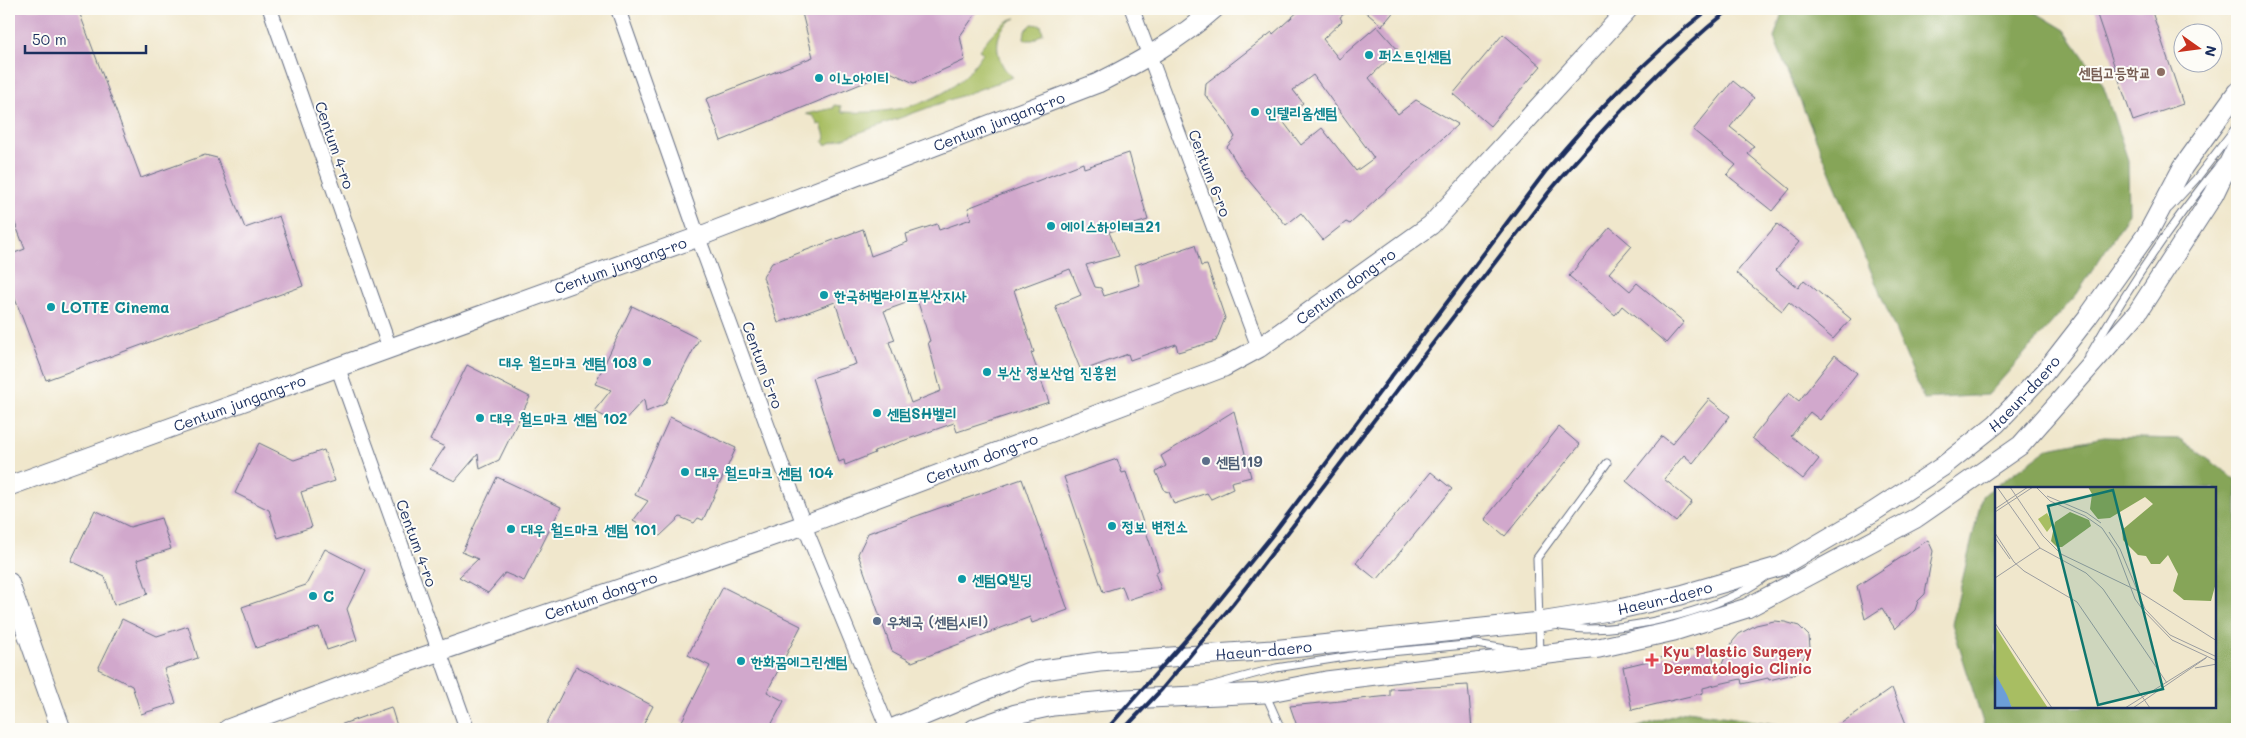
<svg xmlns="http://www.w3.org/2000/svg" width="2246" height="738" font-family="Mali,'Poor Story',sans-serif">
<rect width="100%" height="100%" fill="#fdfcf7"/>
<filter id="ink" filterUnits="userSpaceOnUse"><feTurbulence type="fractalNoise" baseFrequency=".02" numOctaves="2"/><feDisplacementMap in="SourceGraphic" scale="10" xChannelSelector="R" yChannelSelector="G"/><feConvolveMatrix kernelMatrix="1 2 1 2 8 2 1 2 1" color-interpolation-filters="sRGB"/></filter>
<filter id="wash" filterUnits="userSpaceOnUse"><feTurbulence type="fractalNoise" baseFrequency=".0096" numOctaves="4" result="noise"/><feDisplacementMap in="SourceGraphic" scale="20" xChannelSelector="R" yChannelSelector="G"/><feGaussianBlur stdDeviation="1.12" result="paint"/><feColorMatrix in="noise" values="0 0 0 0 0 0 0 0 0 0 0 0 0 0 0 0 0 1.4 0 .05"/><feComposite in="paint" operator="in"/></filter>
<g filter="url(#wash)">
<rect width="100%" height="100%" fill="#f0e7cc"/>
<path fill="#a8be62" stroke="#627660" d="M1016,18c-25,9 -23,45 -3,59l-188,68 -2,-4 3,-2 -5,-15 -3,1 -5,-9 -7,-2 28,-6v-3l7,1v6c46,2 95,-4 128,-40 5,-6 9,-13 14,-19l-4,-3c10,-12 21,-29 37,-32z
M1032,24l9,1 2,8 -10,7h-6l-3,-2 1,-7z"/>
<path fill="#86a558" stroke="#506a5b" fill-rule="evenodd" d="M1783,9h247l35,21 38,55 25,75 1,54 -52,80 -89,101 -64,4 -150,-361z
M2104,437l76,2 57,41v249h-252l-33,-105 30,-128 67,-48zM1996,488h219v219h-219z
M1688,711l114,17v1h-170z"/>
<g id="blocks">
<path fill="#d1a8cc" fill-rule="evenodd" d="M9,9h69l63,169 64,-23 12,3 28,70 34,-12 24,70 -257,94 -37,-97v-28l16,-6 -16,-41z
M801,9h178l-19,27 5,24 -51,23 -24,-11 -169,69 -15,-42 107,-42z
M1301,9h50l-11,8 2,4 -19,18 16,20 38,-33 21,24 -29,28 29,36 18,-14 42,24 -108,100 -4,-2 -23,18 -22,-27 -15,12 -41,-49 -18,-29 8,-10 -10,-17 -20,-25 1,-12 66,-51 1,2zM1313,75l61,83 -18,13 -34,-43 -21,17 -19,-25 21,-17 -10,-13z
M1362,9h34l-14,17z
M2095,9h56l32,95 -50,17z
M1503,34l38,32 -51,60 -37,-32z
M1733,81l21,17 -24,29 24,19 -6,8 42,35 -18,22 -45,-36 9,-10 -43,-35z
M1129,153l19,67 -39,12 10,24 -33,9 9,22 6,1 3,8 36,-11 -5,-20 60,-20 6,21 6,-1 18,53 -9,23 -38,11 -2,-8 -46,16 -2,-6 -47,17 -26,-65 26,-11 -11,-26 -56,21 20,62 -3,1 18,49 -92,30 -3,-9 -80,28 1,2 -30,12 -1,-5 -5,2 -27,-84 44,-14 -21,-62 -57,21 -15,-46 9,-14 91,-34 8,27 37,-14 -2,-8 31,-10 2,6 32,-11 -3,-11 115,-45 1,5zM917,299l13,42 -2,1 13,49 -30,12 -22,-61 6,-2 -11,-29z
M1777,224l22,18 -23,28 22,18 6,-8 47,39 -18,20 -44,-37 -7,9 -46,-38z
M1610,227l22,19 -23,27 21,18 7,-8 47,39 -18,21 -44,-37 -7,9 -46,-39z
M632,306l67,33 -34,65 -19,8 -2,-13 -24,26 -26,-14 17,-21 -16,-6z
M1835,355l22,18 -37,47 -10,-8 -19,24 28,23 -16,20 -51,-41 37,-45 10,8z
M467,365l63,32 -31,63 -19,9 -2,-15 -23,27 -25,-12 15,-22 -15,-7z
M1709,399l21,17 -37,47 -9,-8 -20,24 28,23 -16,20 -50,-41 36,-45 10,8z
M1234,411l17,66 -20,5 2,7 -22,10 -4,-6 -33,11 -5,-12 -4,-1 -9,-19 10,-6 -5,-10z
M670,417l66,31 -33,72 -5,-2 -4,5 -14,-6 -20,19 -27,-15 15,-20 -13,-6z
M1559,427l21,18 -75,91 -20,-17z
M259,443l35,17 30,-10 11,31 -34,11 11,35 -34,11 -9,-28 -34,-17z
M1117,459l5,14 4,-1 33,98 -4,3 6,16 -34,11 -5,-14 -19,6 -39,-115z
M1431,472l21,17 -75,91 -21,-17z
M497,477l64,30 -37,74 -19,-8 -17,20 -29,-16 19,-18 -16,-7z
M1022,479l46,131 -36,13 -2,-6 -118,45 -20,-11 -34,-97 10,-21z
M95,510l35,17 31,-9 10,31 -34,11 11,34 -34,11 -9,-28 -34,-16z
M1928,540l5,11 -8,43 -7,7 -3,9 -20,19 -13,-21 -17,11 -8,-33z
M325,549l41,21 -19,39 10,31 -30,10 -8,-23 -63,21 -14,-41 64,-22z
M723,587l78,39 -34,66 17,9 -15,28h-71l-16,-8 28,-55 -22,-11z
M122,619l35,17 31,-10 10,32 -34,11 12,34 -35,11 -9,-28 -34,-17z
M1774,621l11,1 14,4 10,10 1,12 -13,19 1,6 -29,7 -1,-2 -26,6 -1,-5 -22,5 -16,4v5l-71,17 -9,-43 87,-21 7,28 16,-33 6,-7 17,-9z
M576,666l77,40 -12,23h-97z
M1468,685l4,44h-174l-8,-23 100,-10v-7z
M1892,688l16,41h-75z
M391,707l7,22h-64v-2z"/>
</g>
</g>
<g filter="url(#ink)">
<use href="#blocks" fill-opacity="0" stroke="#666f84" stroke-width="1"/>
<g fill="none" stroke-linecap="round" stroke-linejoin="round">
<defs>
<path id="lane" d="M2169,208l27,-29 41,-53
M2089,356c39,-68 82,-133 132,-193
M1560,626c8,1 17,3 26,3 52,0 136,-20 178,-51
M1540,653l-3,-95 70,-95
M1203,688l73,-20 82,-13 118,-11 42,7
M1265,693l16,36"/>
<path id="street" d="M270,9l120,340
M618,9l80,228 106,288 84,204
M1132,9l127,339
M338,368l129,361"/>
<g id="secondary">
<path id="s1" d="M9,486l689,-249 400,-154c42,-21 81,-43 116,-74"/>
<path d="M9,582l52,147"/>
<path id="s2" d="M228,729l169,-63 407,-141 420,-158 35,-19 172,-123 197,-216"/>
<path id="s3" d="M891,729l138,-57 70,-10 173,-12 268,-28 75,-12 66,-15 100,-29 92,-54 69,-45 54,-43 49,-52 42,-54 62,-87 34,-64 54,-75"/>
<path d="M974,729l42,-15 37,-8 73,-7 139,-6 61,-12 273,-33 75,-17 73,-23 169,-90 105,-73 116,-132 77,-119 23,-48"/>
</g>
</defs>
<use href="#lane" stroke="#666f84" stroke-width="9"/>
<use href="#street" stroke="#666f84" stroke-width="16"/>
<use href="#secondary" stroke="#666f84" stroke-width="21"/>
<use href="#lane" stroke="#fff" stroke-width="7"/>
<use href="#street" stroke="#fff" stroke-width="14"/>
<use href="#secondary" stroke="#fff" stroke-width="19"/>
<path stroke="#1b2f5e" stroke-width="4" d="M1107,729l98,-111 65,-80 275,-366c50,-59 103,-116 164,-163
M1124,729l38,-40 71,-85 316,-412c56,-66 114,-129 181,-183"/>
</g>
</g>
<g fill="#0f9aa8" stroke="#fdfcf7" stroke-width="2">
<circle cx="1369" cy="55" r="5"/>
<circle cx="819" cy="78" r="5"/>
<circle cx="1255" cy="112" r="5"/>
<circle cx="1051" cy="226" r="5"/>
<circle cx="824" cy="295" r="5"/>
<circle cx="51" cy="307" r="5"/>
<circle cx="647" cy="362" r="5"/>
<circle cx="987" cy="372" r="5"/>
<circle cx="877" cy="413" r="5"/>
<circle cx="480" cy="418" r="5"/>
<circle cx="685" cy="472" r="5"/>
<circle cx="1112" cy="526" r="5"/>
<circle cx="511" cy="529" r="5"/>
<circle cx="962" cy="579" r="5"/>
<circle cx="313" cy="596" r="5"/>
<circle cx="741" cy="661" r="5"/>
</g>
<circle fill="#8d6e63" stroke="#fdfcf7" stroke-width="2" cx="2161" cy="72" r="5"/>
<g fill="#5c6f8a" stroke="#fdfcf7" stroke-width="2">
<circle cx="1206" cy="461" r="5"/>
<circle cx="877" cy="621" r="5"/>
</g>
<path fill="#e0444e" stroke="#fdfcf7" stroke-width="2" d="M1649.5 652.5h5v5h5v5h-5v5h-5v-5h-5v-5h5z"/>
<g text-anchor="middle" dominant-baseline="central" stroke-width="4" stroke-linejoin="round" paint-order="stroke">
<g font-size="15" font-weight="bold" fill="#0d838f" stroke="#fdfcf7" text-anchor="start">
<text x="1379" y="55">퍼스트인센텀</text>
<text x="829" y="78">이노아이티</text>
<text x="1265" y="112">인텔리움센텀</text>
<text x="1061" y="226">에이스하이테크21</text>
<text x="834" y="295">한국허벌라이프부산지사</text>
<text x="61" y="307">LOTTE Cinema</text>
<text x="637" y="362" text-anchor="end">대우 월드마크 센텀 103</text>
<text x="997" y="372">부산 정보산업 진흥원</text>
<text x="887" y="413">센텀SH벨리</text>
<text x="490" y="418">대우 월드마크 센텀 102</text>
<text x="695" y="472">대우 월드마크 센텀 104</text>
<text x="1122" y="526">정보 변전소</text>
<text x="521" y="529">대우 월드마크 센텀 101</text>
<text x="972" y="579">센텀Q빌딩</text>
<text x="323" y="596">C</text>
<text x="751" y="661">한화꿈에그린센텀</text>
</g>
<g font-size="15" font-weight="bold" fill="#785e54" stroke="#fdfcf7" text-anchor="end">
<text x="2151" y="72">센텀고등학교</text>
</g>
<g font-size="15" fill="#1b2f5e" stroke="#fdfcf7">
<text stroke="none"><textPath href="#s1" startOffset="1055">Centum jungang-ro</textPath></text>
<text transform="translate(335 145) rotate(71)">Centum 4-ro</text>
<text transform="translate(1210 173) rotate(69)">Centum 6-ro</text>
<text stroke="none"><textPath href="#s1" startOffset="650">Centum jungang-ro</textPath></text>
<text stroke="none"><textPath href="#s2" startOffset="1206">Centum dong-ro</textPath></text>
<text transform="translate(763 365) rotate(70)">Centum 5-ro</text>
<text stroke="none"><textPath href="#s3" startOffset="1210">Haeun-daero</textPath></text>
<text stroke="none"><textPath href="#s1" startOffset="245">Centum jungang-ro</textPath></text>
<text stroke="none"><textPath href="#s2" startOffset="801">Centum dong-ro</textPath></text>
<text transform="translate(417 543) rotate(70)">Centum 4-ro</text>
<text stroke="none"><textPath href="#s2" startOffset="396">Centum dong-ro</textPath></text>
<text stroke="none"><textPath href="#s3" startOffset="790">Haeun-daero</textPath></text>
<text stroke="none"><textPath href="#s3" startOffset="385">Haeun-daero</textPath></text>
</g>
<g font-size="15" font-weight="bold" fill="#4e5e75" stroke="#fdfcf7" text-anchor="start">
<text x="1216" y="461">센텀119</text>
<text x="887" y="621">우체국 (센텀시티)</text>
</g>
<g font-size="15" font-weight="bold" fill="#be3a42" stroke="#fdfcf7" text-anchor="start">
<text x="1663" y="651">Kyu Plastic Surgery<tspan x="1663" dy="17">Dermatologic Clinic</tspan></text>
</g>
</g>
<g transform="translate(1995 487)">
<rect width="221" height="221" fill="#f0e7cc"/>
<path d="M52,26l6,11 -6,8 -9,-13zM0,139l25,40 28,42h-36l-17,-35z" fill="#a8be62"/>
<path d="M93,0h128l1,92 -6,22 -27,-1 -11,-9 5,-17 -10,-19 -8,9h-9l-5,-8 -8,-1 -15,-15 -1,-10 31,-26 -8,-7 -35,21 -12,1 -8,-10 2,-15zM75,25l19,8 2,6 -29,21h-5l-6,-6 4,-19z" fill="#86a558"/>
<path d="M0,186l12,22 5,13h-17z" fill="#6c9ed7"/>
<path fill="none" stroke="#9b9da0" stroke-width="1" d="M2,0l43,61 46,25 17,16 64,94M15,0l33,49 18,18 77,37 79,50M41,0l14,14 35,15 17,12 14,21 19,50 8,11 29,30 45,21M52,9l40,17 14,10M0,22l33,-22M0,25l38,-25M114,45l11,17 25,60 25,26 47,22M0,46l19,29 10,9 53,31 73,106M0,51l15,21M0,91l45,-30M0,136l57,85M200,181l22,-4M130,221l82,-51M138,221l73,-50"/>
<path fill="#0f766e" fill-opacity="0.15" stroke="#0f766e" stroke-width="2.5" d="M118,3l50,199 -65,16 -50,-199z"/>
<rect width="221" height="221" fill="none" stroke="#1b2f5e" stroke-width="2.5"/>
</g>
<rect width="2246" height="738" fill="none" stroke="#fdfcf7" stroke-width="30"/>
<g transform="translate(2198 48) rotate(104)"><circle r="24" fill="#fdfcf7" stroke="#a3aaba"/>
<path d="M0-4L9 19L0 12L-9 19Z" fill="#c8321e"/>
<text y="-8" font-size="14" font-weight="bold" text-anchor="middle" fill="#1b2f5e">N</text>
</g>
<path d="M25 45v8h121v-8" fill="none" stroke="#1b2f5e" stroke-width="2.5"/>
<text x="32" y="45" font-size="15" fill="#1b2f5e" stroke="#fdfcf7" stroke-width="4" paint-order="stroke">50 m</text>
</svg>
